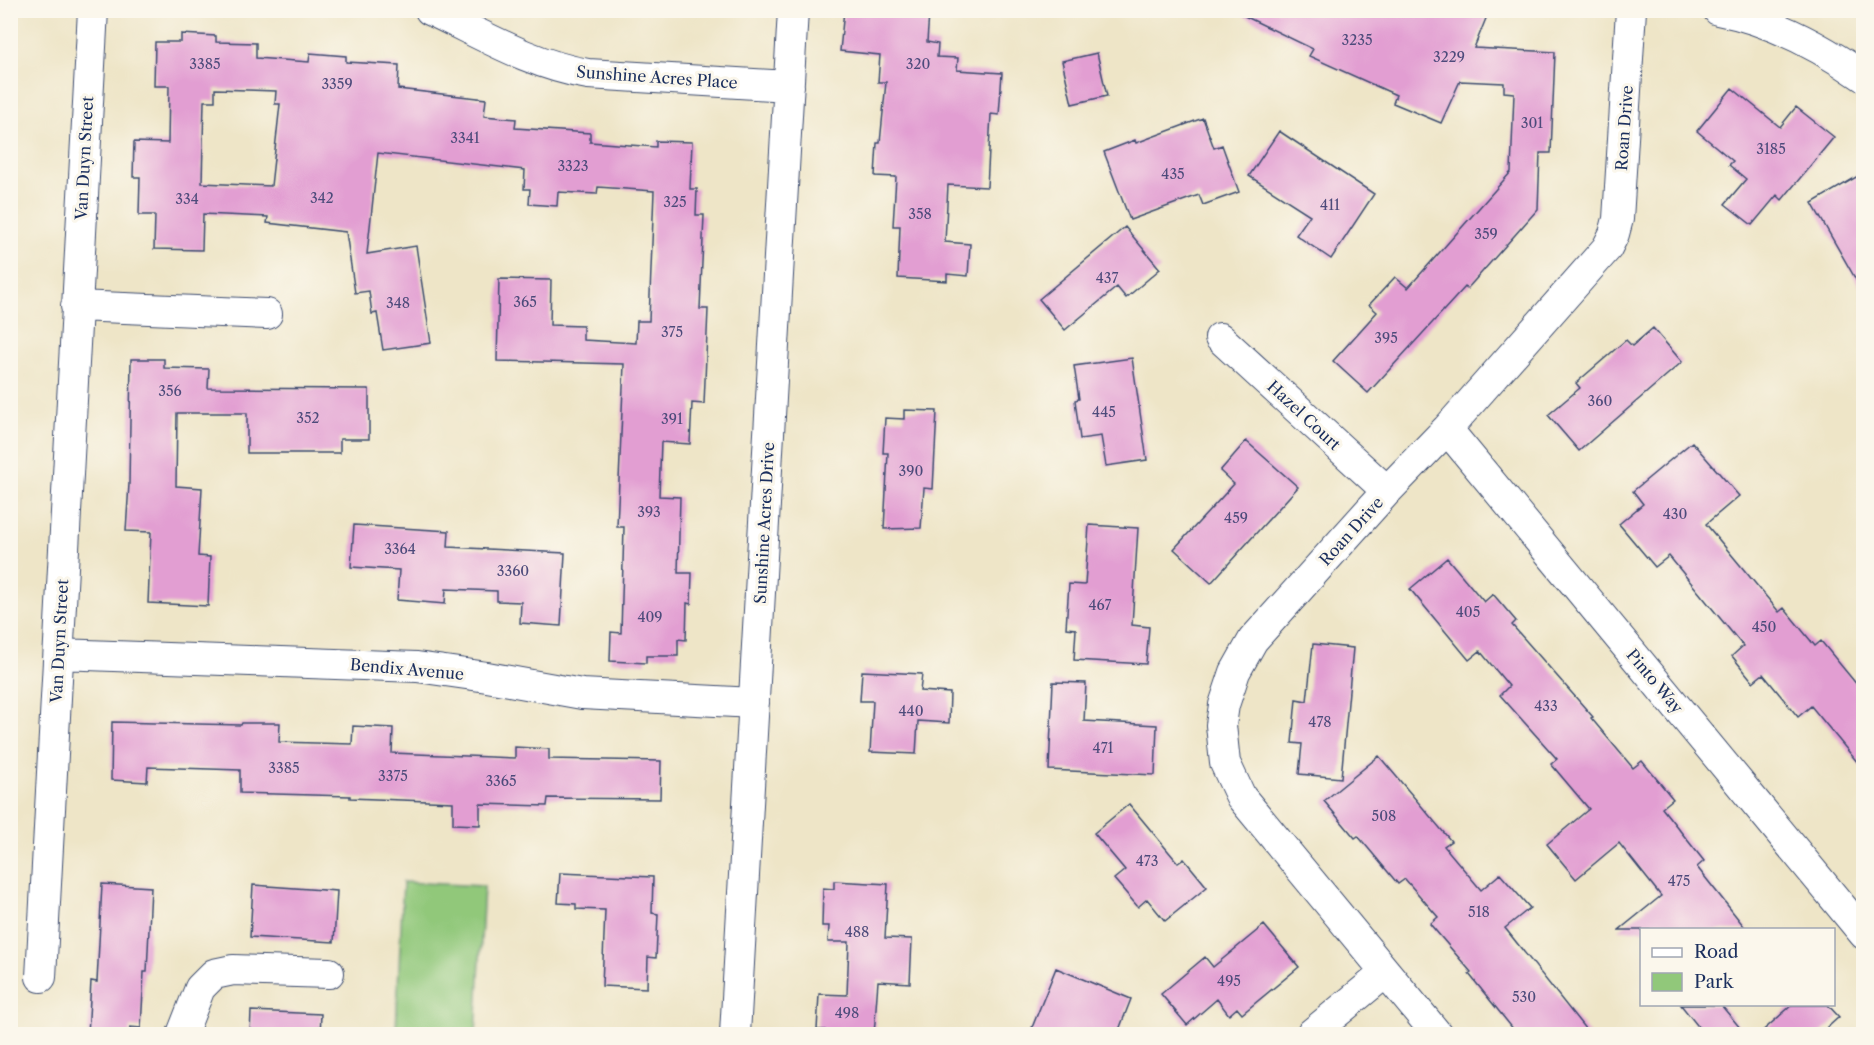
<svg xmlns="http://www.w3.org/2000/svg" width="1874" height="1045" font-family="'Libre Caslon Text',serif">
<rect width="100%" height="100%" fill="#fbf7ec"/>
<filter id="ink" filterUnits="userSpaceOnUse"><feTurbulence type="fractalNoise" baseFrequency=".0167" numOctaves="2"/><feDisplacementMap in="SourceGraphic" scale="12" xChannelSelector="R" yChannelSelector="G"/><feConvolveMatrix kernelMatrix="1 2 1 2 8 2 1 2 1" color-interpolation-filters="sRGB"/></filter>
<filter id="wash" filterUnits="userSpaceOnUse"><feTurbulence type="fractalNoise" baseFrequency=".008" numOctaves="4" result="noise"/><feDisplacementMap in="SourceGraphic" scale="24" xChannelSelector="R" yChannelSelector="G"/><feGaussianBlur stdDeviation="1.35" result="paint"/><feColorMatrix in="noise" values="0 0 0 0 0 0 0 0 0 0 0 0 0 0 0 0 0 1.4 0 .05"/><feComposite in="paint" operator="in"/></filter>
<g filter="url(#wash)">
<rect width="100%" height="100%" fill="#eee5c7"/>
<path fill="#91c87a" stroke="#567c6c" stroke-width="1.5" d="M403,882l81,4 -8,148 -80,-3z"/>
<g id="blocks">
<path fill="#e29ed2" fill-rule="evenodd" d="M844,10h38l47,4 -2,28 11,2 -1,13 21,1 -1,12 45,3 -3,42 -8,-1 -4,73 -39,-2 -3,57 25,2 -2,32 -21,-2v7l-49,-3 2,-52h-7l3,-49 -21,-1 2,-33h3l6,-61h-8l2,-27 -40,-4z
M1232,10h242l13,6 -13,32 81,4 -4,101h-11l-2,56 -71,80 -2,-2 -97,106 -35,-32 44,-49 -8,-7 26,-28 13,11 103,-116 3,-79 -10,-1v-9l-44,-2 -19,42 -48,-20 3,-8 -87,-39 4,-7z
M181,34l35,2v6l40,1v15l53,4 1,-9 36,3v6l53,3 -1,24 88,10 -2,17 32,3 -1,9 75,5v9l66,5v-6l36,1 -2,47h7l-1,26h8l-4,94h8l-4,95 -12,-1 -2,41 -29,-2 -2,54 21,1 -2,76h14l-1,31 -4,-1 -1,37 -8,-1v17h-32v7l-36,-2 1,-29 10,1 3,-106h-7l7,-163 -127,-3 2,-82 52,1 -1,45 33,1v14l53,3 1,-22h12l5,-130 -56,-4 -1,7 -39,-2 -1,14 -28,-2 1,-15h-6l1,-19 -147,-17 -11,101 49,-8 15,97 -48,7 -6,-37 -5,1 -3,-23 -14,2 -9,-61 -79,-9 1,-6 -65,-3 -1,36 -48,-1 1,-34h-16l1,-38h-7l1,-35 34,1 1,-57h-15l1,-44h26zM215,89l61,2 -1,13h5l-9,82 -69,-3 2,-82h11z
M1097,53l10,43 -35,8 -10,-43z
M1732,88l48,39 16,-20 38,30 -52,63 -5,-5 -25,30 -27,-21 21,-25 -17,-14 4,-4 -36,-30z
M1203,118l11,30 8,-3 17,47 -36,13 -4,-10 -69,25 -26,-68 31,-12 1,3z
M1279,131l95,63 -43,65 -35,-24 14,-20 -61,-39z
M1863,173v119l-51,-89z
M1125,227l35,42 -34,29 -9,-11 -52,43 -26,-31z
M1653,328l29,34 -103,89 -31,-36 32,-27 -4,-5 50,-43 6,6z
M1132,358l15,102 -41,6 -5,-30 -21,3 -5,-39 4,-1 -5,-33z
M131,359h33v9l45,1 -1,19 161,1v50h-29v14h-93v-40h-70l-1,73 26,2 -4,68 12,1 -2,49 -60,-3 3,-71 -25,-1 3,-47z
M904,410l33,1 -4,78 -9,-1 -3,40 -37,1 4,-76h-5l2,-35 19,1z
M1246,441l52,46 -87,96 -37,-34 60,-65 -14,-13z
M1692,442l47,54 -33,28 73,88 5,-4 31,38 6,-5 42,51v77l-52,-63 -13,11 -35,-43 -10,8 -21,-26 11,-10 -74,-90 -14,11 -36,-43 24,-20 -10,-13z
M354,525l95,6 -1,16 117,6 -4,73 -41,-3 1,-21 -24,-1v-10l-51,-2 -1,15 -48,-4 2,-30 -48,-3z
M1089,525l49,3 -6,97 17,2 -3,37 -72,-4 2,-31 -10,-1 3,-44 16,1z
M1447,558l37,44 9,-8 23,27 -4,4 81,92 -2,1 42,50 9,-7 31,38 -11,9 42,53 -7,6 50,63h-128l42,-34 -42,-53 -43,36 -29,-35 42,-35 -38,-45 6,-5 -57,-64 9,-9 -29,-35 -11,9 -59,-71z
M1313,644l40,4 -12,130 -42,-4 3,-30 -10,-1 4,-44 11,2z
M862,671l60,3 -2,17 30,2 -1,30 -31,-2 -2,33 -46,-2 3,-51h-13z
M1053,682l33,1 -2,38 73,4 -2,50 -106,-5z
M112,722l129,3 1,-2h38l-1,19 73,2 1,-18 40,2 -1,25 123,5v-11l34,2v10l112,2 -1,38 -112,-1 -1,8 -67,-2v21l-27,-1v-22l-103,-4v-2l-110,-3v-23l-92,-3 -1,15 -36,-2z
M1379,756l72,85 -7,5 37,44 19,-16 30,34 -25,20 85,107h-72l-49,-61 2,-2 -41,-48 8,-7 -33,-38 -7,5 -40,-48 -3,2 -31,-37z
M1129,804l49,59 6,-4 23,28 -42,34 -18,-22 -9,8 -24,-28 11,-9 -31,-37z
M560,873l93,4 -1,36 6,1 -2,44 -8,-1 -1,31 -45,-2 3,-76 -29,-1v-5l-18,-1z
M834,881l54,3 -3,54 27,1 -2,44 -32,-2 -4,54h-49v-5h-8l2,-36 28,1 2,-53h-21l1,-16h-7l1,-38 11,1z
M102,884l49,3 -4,85h-3l-3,56 -11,-1 -1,8h-41l3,-54 6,1z
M253,885l84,6 -3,51 -84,-5z
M1264,925l35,42 -57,47 -5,-6 -8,7 -12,-16 -30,26 -26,-31 44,-37 8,10z
M1056,968l75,31 -14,36h-88z
M1681,1005h40l25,30h-41z
M1792,1005h36l11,12 -20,18h-61z
M251,1011l70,3 -1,21h-70z"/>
</g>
</g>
<g filter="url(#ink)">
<use href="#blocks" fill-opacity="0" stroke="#3b4a6e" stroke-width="1.5"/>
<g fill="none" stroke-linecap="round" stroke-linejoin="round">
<defs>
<path id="street" d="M430,10c51,24 102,55 158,64l201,12
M1718,10c53,10 102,36 146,67
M76,306l191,8
M1220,338l167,153
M1447,429l417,505
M59,654l358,13 70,10 95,17 172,9
M41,977l52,-967
M182,1034l18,-46 14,-14 19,-4 96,3
M735,1034l58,-1024
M1311,1034l74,-61
M1437,1034l-196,-237 -16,-34 -4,-38 3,-20 11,-33 18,-32 134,-149 60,-62 160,-181 7,-14 4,-15 13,-209"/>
</defs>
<use href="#street" stroke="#3b4a6e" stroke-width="32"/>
<use href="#street" stroke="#fff" stroke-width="30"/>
</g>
</g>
<g text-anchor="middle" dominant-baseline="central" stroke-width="6" stroke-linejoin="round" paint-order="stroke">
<g font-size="14" fill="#4d4b7b">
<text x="1357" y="40">3235</text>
<text x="1449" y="57">3229</text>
<text x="205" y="64">3385</text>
<text x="918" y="64">320</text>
<text x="337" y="84">3359</text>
<text x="1532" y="123">301</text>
<text x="465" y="138">3341</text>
<text x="1771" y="149">3185</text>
<text x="573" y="166">3323</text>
<text x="1173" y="174">435</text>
<text x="322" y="198">342</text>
<text x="187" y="199">334</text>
<text x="675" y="202">325</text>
<text x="1330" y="205">411</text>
<text x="920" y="214">358</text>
<text x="1486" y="234">359</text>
<text x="1107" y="278">437</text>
<text x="525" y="302">365</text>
<text x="398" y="303">348</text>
<text x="672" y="332">375</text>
<text x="1386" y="338">395</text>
<text x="170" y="391">356</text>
<text x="1600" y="401">360</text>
<text x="1104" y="412">445</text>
<text x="308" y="418">352</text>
<text x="672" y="419">391</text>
<text x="911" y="471">390</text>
<text x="649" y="512">393</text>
<text x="1675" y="514">430</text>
<text x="1236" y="518">459</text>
<text x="400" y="549">3364</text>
<text x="513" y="571">3360</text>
<text x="1100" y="605">467</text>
<text x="1468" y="612">405</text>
<text x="650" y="617">409</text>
<text x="1764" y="627">450</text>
<text x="1546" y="706">433</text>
<text x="911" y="711">440</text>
<text x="1320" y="722">478</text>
<text x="1103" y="748">471</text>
<text x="284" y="768">3385</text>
<text x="393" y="776">3375</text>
<text x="501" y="781">3365</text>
<text x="1384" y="816">508</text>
<text x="1147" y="861">473</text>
<text x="1679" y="881">475</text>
<text x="1479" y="912">518</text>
<text x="857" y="932">488</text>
<text x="1229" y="981">495</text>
<text x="1524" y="997">530</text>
<text x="847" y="1013">498</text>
</g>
<g font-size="16" fill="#1b2f5e" stroke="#fbf7ec">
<text transform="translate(657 77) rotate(4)">Sunshine Acres Place</text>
<text transform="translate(1624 128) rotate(-86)">Roan Drive</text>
<text transform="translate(84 158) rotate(-87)">Van Duyn Street</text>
<text transform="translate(1304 415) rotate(43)">Hazel Court</text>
<text transform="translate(764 523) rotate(-87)">Sunshine Acres Drive</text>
<text transform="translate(1351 531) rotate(-48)">Roan Drive</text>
<text transform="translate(59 641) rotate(-87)">Van Duyn Street</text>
<text transform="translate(407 669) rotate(5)">Bendix Avenue</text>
<text transform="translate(1655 681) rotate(50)">Pinto Way</text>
</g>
</g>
<rect width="1874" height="1045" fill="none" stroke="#fbf7ec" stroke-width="36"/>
<rect x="1640" y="928" width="195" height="78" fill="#fbf7ec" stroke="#a1a7b3" stroke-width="1.5"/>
<rect x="1652" y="948" width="30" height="9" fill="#ffffff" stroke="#a1a7b3" stroke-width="1.5"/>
<text x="1694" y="958" font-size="18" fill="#1b2f5e">Road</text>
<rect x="1652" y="973" width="30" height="18" fill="#91c87a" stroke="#a1a7b3" stroke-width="1.5"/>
<text x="1694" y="988" font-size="18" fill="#1b2f5e">Park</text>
</svg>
